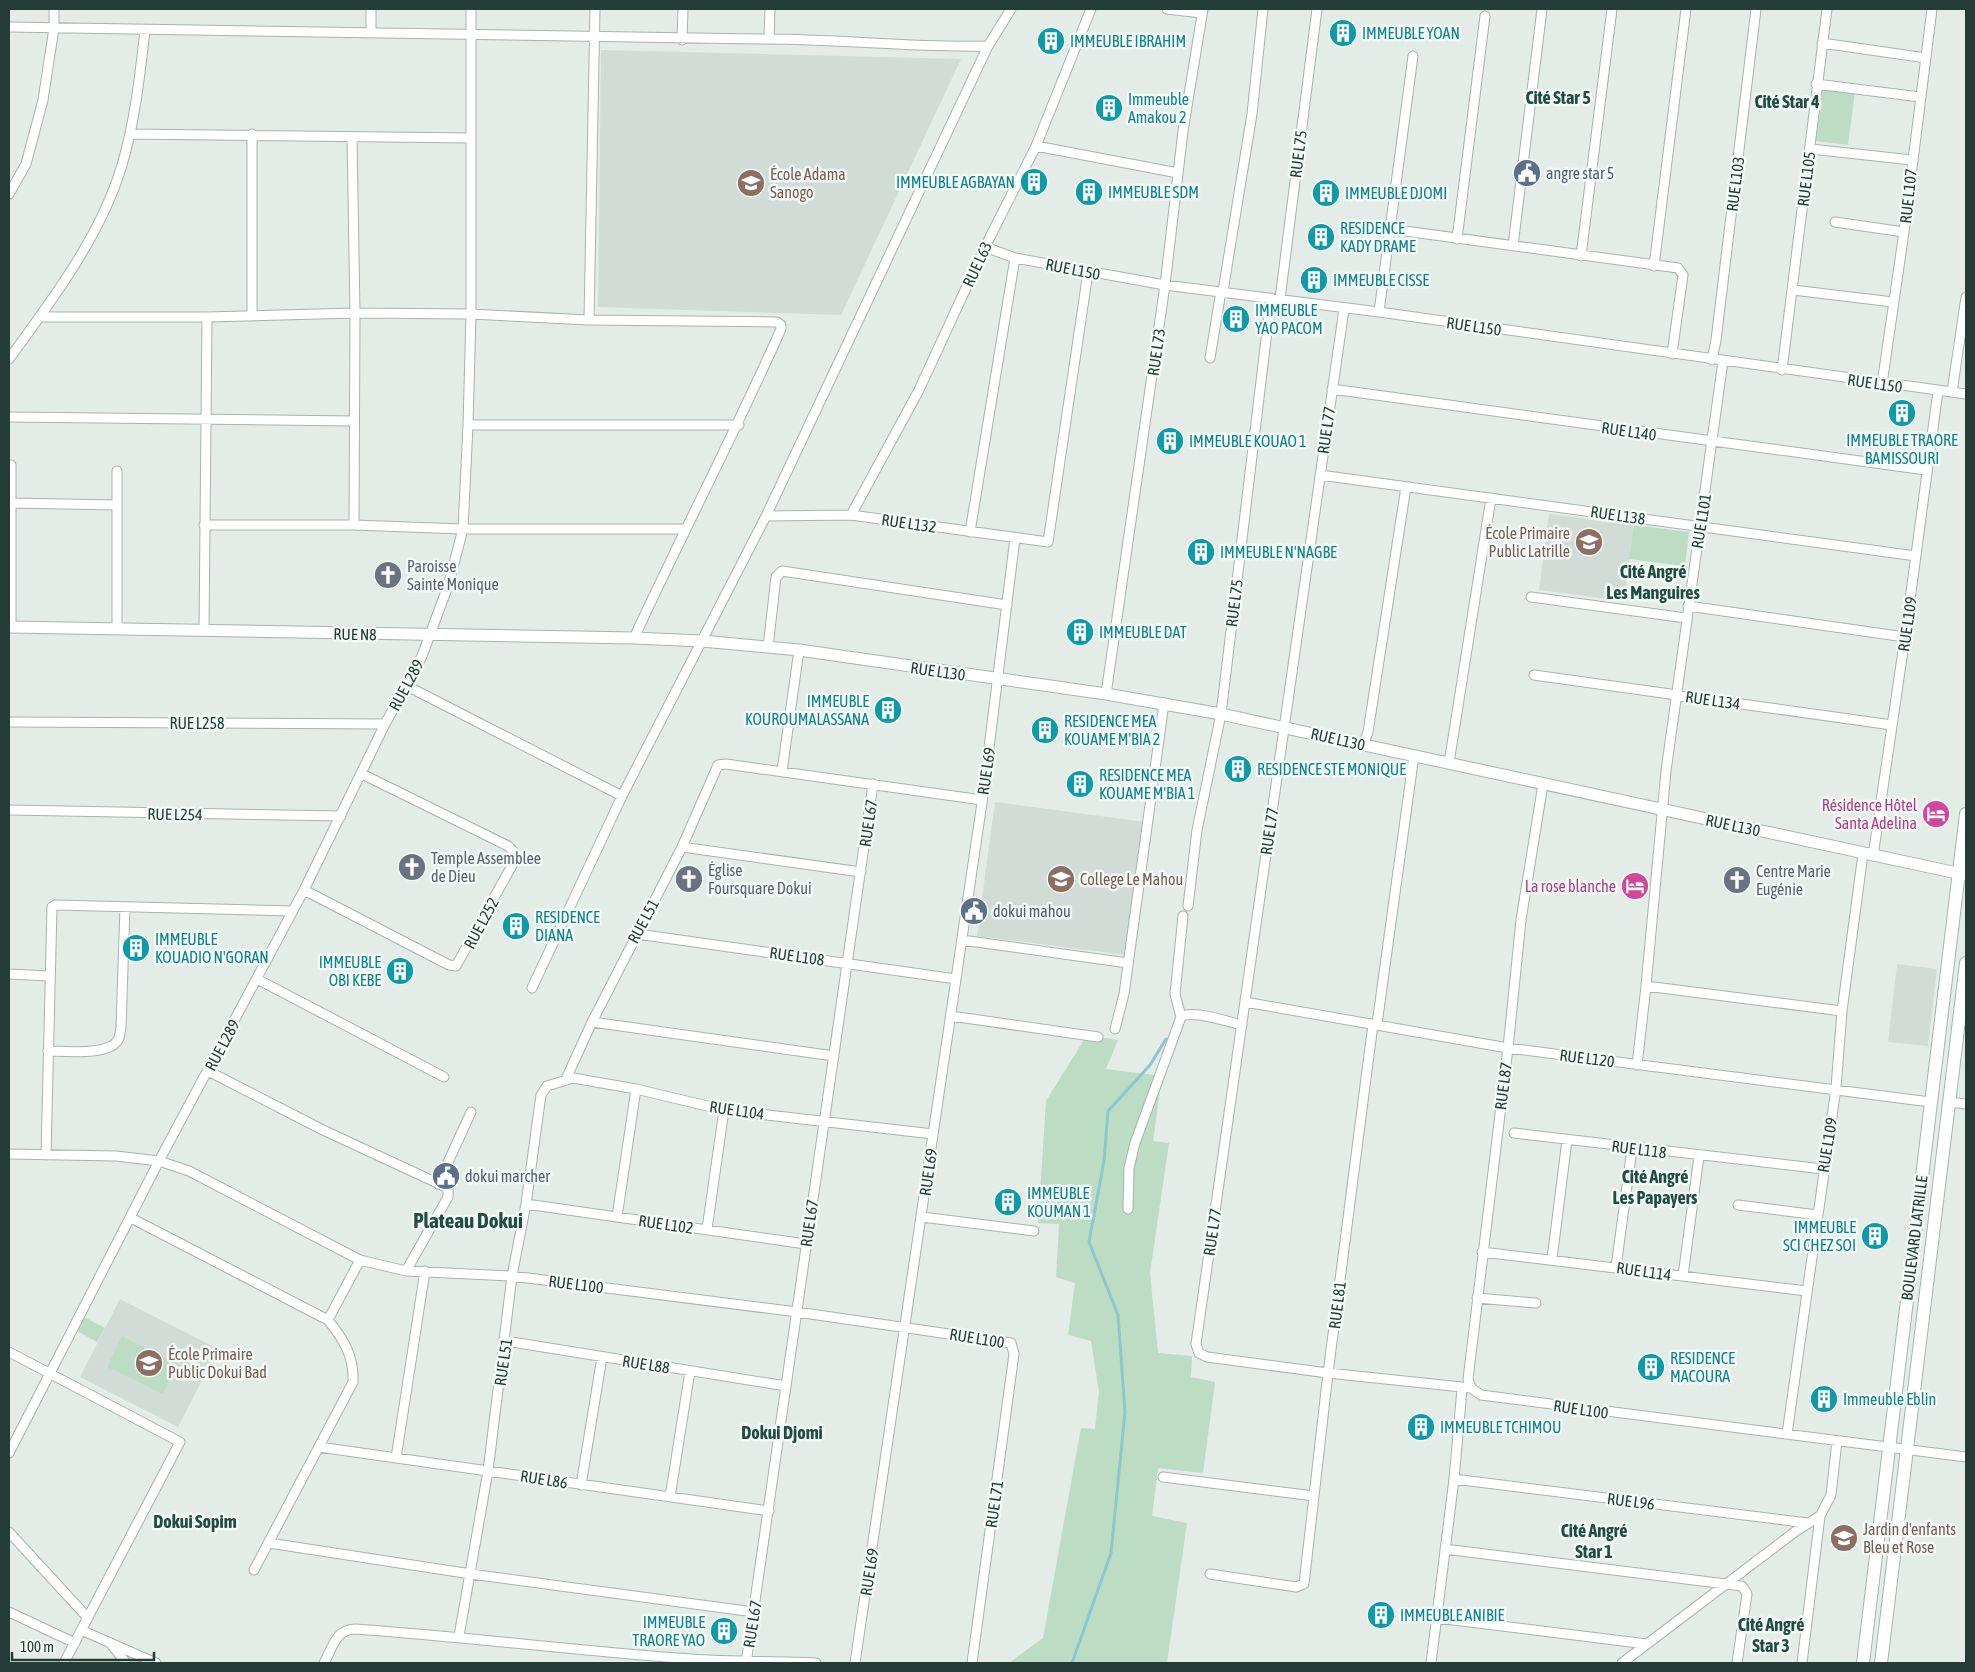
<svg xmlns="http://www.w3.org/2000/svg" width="1975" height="1672" font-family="'Asap Condensed',sans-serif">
<rect width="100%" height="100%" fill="#e3ece7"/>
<path fill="#d1dcd6" d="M601,50l360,9 -120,256 -243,-8z
M1549,514l85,11 -10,76 -85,-11z
M995,802l150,20 -18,133 -150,-19z
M1897,964l40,5 -9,77 -40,-4z
M120,1299l98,50 -40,78 -98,-50z"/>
<path fill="#bddcc4" d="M1823,88l32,4 -7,53 -32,-4z
M1634,525l55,7 -4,34 -56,-7z
M1087,1035l31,5 -12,29 56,7 -9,65 16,2 -19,130 8,80 34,3 -1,21 24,5 -12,91 -45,-5 -6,48 35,7 -20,140h-158l34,-25 38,-210 14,1 4,-37 -8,-51 -23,-6 7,-52 -19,-6 3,-53 -21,-1 8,-122z
M84,1317l21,11 -8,14 -20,-11z
M122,1336l56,28 -15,30 -56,-27z"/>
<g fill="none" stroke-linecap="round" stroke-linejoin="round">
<path stroke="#8dc7ce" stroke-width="3" d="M1072,1663l39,-110 14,-141 -7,-97 -29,-73 15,-81 4,-50 42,-46 16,-26"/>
<defs>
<path id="minor" d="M371,9v23
M1167,9l35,4
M9,27c252,4 505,10 758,12 73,0 147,9 221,7
M769,39l1,-30
M682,40l1,-31
M1822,43l104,15
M1816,84l104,13
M130,134l341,4
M252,134v181
M352,137l3,176 -1,212
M1036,146l142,27
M1811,149l101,11
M9,194l17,-30 17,-64 11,-72v-19
M1835,222l69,10
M1390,229l288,39 5,7 -11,79
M1457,239l28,-223
M1513,246l29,-237
M985,247l30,11 150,27 214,27 587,82
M1581,256l31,-247
M1654,266l32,-257
M1793,290l100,12
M1223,291l29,-177 11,-105
M1280,299l37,-290
M1344,309l-148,1035 3,9 8,4 121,16 143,15 10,7 485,62
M1379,312l34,-256
M39,317h168l148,-4 116,1 118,6 188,2 4,3v4c-46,104 -99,205 -147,309
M589,320l6,-311
M1210,358l11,-67
M9,359c43,-59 92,-123 113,-194 13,-44 18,-90 23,-135
M1712,360l4,-20 40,-331
M1782,370l45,-361
M1882,384l22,-152 28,-223
M1332,389l594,81
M1952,392l14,-95
M9,417l344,4
M468,425h271
M11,465v162
M1320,475l596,81
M11,503l106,2
M851,515l68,-125 66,-143 51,-101 55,-137
M766,516l85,-1 197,27 40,-270
M204,525h150l109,4h222
M970,532l45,-274
M1531,597l155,21
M1688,606l217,31
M117,629v-158
M204,631l3,-314
M768,647l8,-70 6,-6 225,34
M1534,675l358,50
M407,686l215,110
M1106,694l59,-409 18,-154 20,-122
M9,722l376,2
M1363,745l5,-13 38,-245
M1449,763l42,-265
M782,771l17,-121
M9,810l332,6
M682,847l179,25
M1873,856l32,-219 33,-246
M304,890l145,75 7,1 59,-106 -1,-8 -6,-6 -146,-72
M1188,906l9,-76 24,-116 50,-416
M637,934l319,45
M962,940l166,23
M9,974l39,2
M257,979l187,98
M1646,986l20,-215 57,-410
M532,988l90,-192 144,-280 222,-470 23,-37
M1245,1002l263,46 422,54
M951,1016l147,21
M1181,1017l-6,-23 8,-78
M592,1022l242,34
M1377,1024l37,-269
M1115,1029l9,-35 40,-291
M48,1051c16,0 61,5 70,-11 2,-3 2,-9 3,-12l4,-121
M1637,1065l9,-79 196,25
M208,1071l115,59 125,58v9l-42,74
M566,1079l26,-57 90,-175 36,-82 8,-1 256,36
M1949,1102l17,2
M1514,1133l309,36
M9,1154l107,2 43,5 30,10 171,89 46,11 106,5 285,36 214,31 3,11 -42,309
M46,1155l6,-248 3,-2 238,6
M438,1184l33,-72
M526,1204l280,40
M1738,1205l79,10
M1128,1209l1,-41 6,-25 46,-126c10,-8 48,5 61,8
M617,1217l19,-128
M922,1217l112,14
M131,1218l197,102c16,20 26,36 25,62l-99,188
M707,1229l17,-119
M1482,1252l325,39
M1552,1259l15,-119
M1616,1267l16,-118
M1683,1276l16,-120
M1477,1298l59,5
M328,1320l32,-60
M506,1341l280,45
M9,1352l171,90 -116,221
M1471,1388l-3,-9 40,-331 13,-128 22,-136
M1787,1434l49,-346 6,-77 21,-157
M319,1447l450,64
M9,1453l150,-292 145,-271 81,-166 37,-68 26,-70 15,-57 5,-104 3,-111v-305
M396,1458l29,-187
M1163,1477l151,19
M1454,1479l354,44
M581,1485l21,-128
M670,1497l20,-126
M9,1532l79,86
M269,1543l202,31 283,38
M1445,1549l297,37 5,8 -10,69
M1210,1574l86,13 8,-3 24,-211 45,-349
M9,1612l66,31
M1437,1618l210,26
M81,1630l75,33
M459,1636l29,-165 24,-195 14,-72 15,-109 6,-9 26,-8 63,11 88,21 209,24
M111,1644l15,19
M324,1663c9,-16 11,-33 31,-34 113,8 224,22 336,30 42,3 84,2 125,4
M746,1663l127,-879
M855,1663l128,-867 32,-258
M1431,1663l23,-184 8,-90
M1622,1663l174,-132 24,-15
M1802,1663l18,-147 11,-21 6,-54"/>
<path id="tertiary" d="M9,627l625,11 68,3 97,9 307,44 115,20 745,161"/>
<path id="secondary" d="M1863,1663l103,-849
M1881,1663l85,-700"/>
</defs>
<use href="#minor" stroke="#a6b4ae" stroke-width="11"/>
<use href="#tertiary" stroke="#a6b4ae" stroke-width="13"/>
<use href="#secondary" stroke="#a1b7af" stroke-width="14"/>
<use href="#minor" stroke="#fff" stroke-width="9"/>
<use href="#tertiary" stroke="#fff" stroke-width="11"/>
<use href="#secondary" stroke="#fff" stroke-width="12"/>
</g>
<defs>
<symbol id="building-disc" viewBox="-11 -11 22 22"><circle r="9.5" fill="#0f9aa8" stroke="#f3f9f6"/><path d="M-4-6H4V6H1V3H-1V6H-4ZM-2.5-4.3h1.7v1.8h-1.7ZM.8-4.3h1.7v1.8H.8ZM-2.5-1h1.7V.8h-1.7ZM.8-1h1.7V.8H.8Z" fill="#fff"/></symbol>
<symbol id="civic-disc" viewBox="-11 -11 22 22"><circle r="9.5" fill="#5c6f8a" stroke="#f3f9f6"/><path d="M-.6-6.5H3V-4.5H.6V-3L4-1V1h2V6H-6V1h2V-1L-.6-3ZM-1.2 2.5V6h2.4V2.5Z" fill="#fff"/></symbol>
<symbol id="school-disc" viewBox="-11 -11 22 22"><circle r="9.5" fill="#8d6e63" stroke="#f3f9f6"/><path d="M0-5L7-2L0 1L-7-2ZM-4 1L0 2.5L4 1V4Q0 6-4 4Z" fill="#fff"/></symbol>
<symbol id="church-disc" viewBox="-11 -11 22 22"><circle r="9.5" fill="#6b7280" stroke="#f3f9f6"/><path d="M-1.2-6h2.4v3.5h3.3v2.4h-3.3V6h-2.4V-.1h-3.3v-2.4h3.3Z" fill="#fff"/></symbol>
<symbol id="hotel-disc" viewBox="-11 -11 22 22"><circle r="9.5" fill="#d1479c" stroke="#f3f9f6"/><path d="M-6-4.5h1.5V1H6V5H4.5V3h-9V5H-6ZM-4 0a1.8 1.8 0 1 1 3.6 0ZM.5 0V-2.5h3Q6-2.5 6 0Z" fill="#fff"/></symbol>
</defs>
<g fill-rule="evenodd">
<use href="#building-disc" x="1327" y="17" width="32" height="32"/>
<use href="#building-disc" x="1035" y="25" width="32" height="32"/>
<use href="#building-disc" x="1093" y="92" width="32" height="32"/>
<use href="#civic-disc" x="1511" y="157" width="32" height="32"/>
<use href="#building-disc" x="1018" y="166" width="32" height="32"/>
<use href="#school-disc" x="735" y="167" width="32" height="32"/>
<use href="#building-disc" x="1073" y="176" width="32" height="32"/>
<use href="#building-disc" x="1310" y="177" width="32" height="32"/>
<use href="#building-disc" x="1305" y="221" width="32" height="32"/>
<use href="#building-disc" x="1298" y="264" width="32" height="32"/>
<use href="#building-disc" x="1220" y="303" width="32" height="32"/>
<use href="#building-disc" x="1886" y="397" width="32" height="32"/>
<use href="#building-disc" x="1154" y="425" width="32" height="32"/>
<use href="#school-disc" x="1573" y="526" width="32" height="32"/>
<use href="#building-disc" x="1185" y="536" width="32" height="32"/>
<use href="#church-disc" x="372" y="559" width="32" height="32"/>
<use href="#building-disc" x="1064" y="616" width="32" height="32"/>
<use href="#building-disc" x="872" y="694" width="32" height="32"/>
<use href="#building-disc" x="1029" y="714" width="32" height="32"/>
<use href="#building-disc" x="1222" y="753" width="32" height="32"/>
<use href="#building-disc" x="1064" y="768" width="32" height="32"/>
<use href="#hotel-disc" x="1920" y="798" width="32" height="32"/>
<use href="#church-disc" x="396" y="851" width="32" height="32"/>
<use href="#church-disc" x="673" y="863" width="32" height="32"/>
<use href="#school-disc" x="1045" y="863" width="32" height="32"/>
<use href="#church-disc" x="1721" y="864" width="32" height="32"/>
<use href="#hotel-disc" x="1619" y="870" width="32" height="32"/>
<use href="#civic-disc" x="958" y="895" width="32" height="32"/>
<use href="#building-disc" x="500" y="910" width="32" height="32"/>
<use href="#building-disc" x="120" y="932" width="32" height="32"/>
<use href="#building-disc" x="384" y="955" width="32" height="32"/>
<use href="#civic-disc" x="430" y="1160" width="32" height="32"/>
<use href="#building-disc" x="992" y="1186" width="32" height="32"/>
<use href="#building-disc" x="1859" y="1220" width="32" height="32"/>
<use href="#school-disc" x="133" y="1347" width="32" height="32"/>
<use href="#building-disc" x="1635" y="1351" width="32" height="32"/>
<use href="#building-disc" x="1808" y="1383" width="32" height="32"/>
<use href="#building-disc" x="1405" y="1411" width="32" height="32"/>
<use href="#school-disc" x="1828" y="1522" width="32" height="32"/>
<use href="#building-disc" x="1365" y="1599" width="32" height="32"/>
<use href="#building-disc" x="708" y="1615" width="32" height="32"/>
</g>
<g text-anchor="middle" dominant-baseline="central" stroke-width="5" stroke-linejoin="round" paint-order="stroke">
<g font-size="16" fill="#0d838f" stroke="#f3f9f6" text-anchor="start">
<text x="1362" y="33">IMMEUBLE YOAN</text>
<text x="1070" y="41">IMMEUBLE IBRAHIM</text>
<text x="1128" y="99">Immeuble<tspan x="1128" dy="18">Amakou 2</tspan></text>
<text x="1015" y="182" text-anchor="end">IMMEUBLE AGBAYAN</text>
<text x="1108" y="192">IMMEUBLE SDM</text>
<text x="1345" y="193">IMMEUBLE DJOMI</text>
<text x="1340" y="228">RESIDENCE<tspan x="1340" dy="18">KADY DRAME</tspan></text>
<text x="1333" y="280">IMMEUBLE CISSE</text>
<text x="1255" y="310">IMMEUBLE<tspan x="1255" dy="18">YAO PACOM</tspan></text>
<text x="1902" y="440" text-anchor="middle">IMMEUBLE TRAORE<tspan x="1902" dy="18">BAMISSOURI</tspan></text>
<text x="1189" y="441">IMMEUBLE KOUAO 1</text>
<text x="1220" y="552">IMMEUBLE N'NAGBE</text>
<text x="1099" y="632">IMMEUBLE DAT</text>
<text x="869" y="701" text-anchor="end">IMMEUBLE<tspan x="869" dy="18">KOUROUMALASSANA</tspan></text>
<text x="1064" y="721">RESIDENCE MEA<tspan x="1064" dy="18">KOUAME M'BIA 2</tspan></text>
<text x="1257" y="769">RESIDENCE STE MONIQUE</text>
<text x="1099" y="775">RESIDENCE MEA<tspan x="1099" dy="18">KOUAME M'BIA 1</tspan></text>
<text x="535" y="917">RESIDENCE<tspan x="535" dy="18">DIANA</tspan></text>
<text x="155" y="939">IMMEUBLE<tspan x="155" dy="18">KOUADIO N'GORAN</tspan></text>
<text x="381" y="962" text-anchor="end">IMMEUBLE<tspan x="381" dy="18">OBI KEBE</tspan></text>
<text x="1027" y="1193">IMMEUBLE<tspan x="1027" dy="18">KOUMAN 1</tspan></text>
<text x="1856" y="1227" text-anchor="end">IMMEUBLE<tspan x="1856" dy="18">SCI CHEZ SOI</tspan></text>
<text x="1670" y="1358">RESIDENCE<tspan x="1670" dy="18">MACOURA</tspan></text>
<text x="1843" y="1399">Immeuble Eblin</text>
<text x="1440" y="1427">IMMEUBLE TCHIMOU</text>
<text x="1400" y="1615">IMMEUBLE ANIBIE</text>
<text x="705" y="1622" text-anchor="end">IMMEUBLE<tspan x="705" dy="18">TRAORE YAO</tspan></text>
</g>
<g font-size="16" fill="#233c35" stroke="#f3f9f6">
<text transform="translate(1298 154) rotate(-83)">RUE L75</text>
<text transform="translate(1806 179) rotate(-83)">RUE L105</text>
<text transform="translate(1735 184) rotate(-83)">RUE L103</text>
<text transform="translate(1908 196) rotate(-84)">RUE L107</text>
<text transform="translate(977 264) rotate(-65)">RUE L63</text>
<text transform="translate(1073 269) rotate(11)">RUE L150</text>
<text transform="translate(1474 326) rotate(8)">RUE L150</text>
<text transform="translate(1156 352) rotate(-82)">RUE L73</text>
<text transform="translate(1875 383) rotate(8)">RUE L150</text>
<text transform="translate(1326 430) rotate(-82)">RUE L77</text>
<text transform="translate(1629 431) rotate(8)">RUE L140</text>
<text transform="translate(1618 515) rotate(8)">RUE L138</text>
<text transform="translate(1701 521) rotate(-81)">RUE L101</text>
<text transform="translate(909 523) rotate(8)">RUE L132</text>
<text transform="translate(1234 603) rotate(-83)">RUE L75</text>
<text transform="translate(1907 624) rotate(-82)">RUE L109</text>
<text transform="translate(355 634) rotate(1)">RUE N8</text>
<text transform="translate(938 671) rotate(8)">RUE L130</text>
<text transform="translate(406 685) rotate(-62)">RUE L289</text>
<text transform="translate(1713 700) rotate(8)">RUE L134</text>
<text x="197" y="723">RUE L258</text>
<text transform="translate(1338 739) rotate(13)">RUE L130</text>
<text transform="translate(986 771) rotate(-82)">RUE L69</text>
<text transform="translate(175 814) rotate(1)">RUE L254</text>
<text transform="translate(868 823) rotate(-82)">RUE L67</text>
<text transform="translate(1733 825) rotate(12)">RUE L130</text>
<text transform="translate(1269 831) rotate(-82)">RUE L77</text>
<text transform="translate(643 921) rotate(-62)">RUE L51</text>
<text transform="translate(481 923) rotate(-62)">RUE L252</text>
<text transform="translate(797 956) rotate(8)">RUE L108</text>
<text transform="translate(222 1045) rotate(-62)">RUE L289</text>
<text transform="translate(1587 1058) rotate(7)">RUE L120</text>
<text transform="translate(1503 1086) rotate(-83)">RUE L87</text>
<text transform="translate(737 1110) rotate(8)">RUE L104</text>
<text transform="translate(1827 1145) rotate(-81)">RUE L109</text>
<text transform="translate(1639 1149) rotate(7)">RUE L118</text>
<text transform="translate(928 1172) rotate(-82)">RUE L69</text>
<text transform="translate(809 1223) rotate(-82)">RUE L67</text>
<text transform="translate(666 1224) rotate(8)">RUE L102</text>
<text transform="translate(1212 1232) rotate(-82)">RUE L77</text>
<text transform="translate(1914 1238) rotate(-83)">BOULEVARD LATRILLE</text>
<text transform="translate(1644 1271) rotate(8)">RUE L114</text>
<text transform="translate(576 1284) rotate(7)">RUE L100</text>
<text transform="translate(1337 1305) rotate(-83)">RUE L81</text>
<text transform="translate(977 1338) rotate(9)">RUE L100</text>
<text transform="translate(503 1362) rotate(-82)">RUE L51</text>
<text transform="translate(646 1364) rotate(9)">RUE L88</text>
<text transform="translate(1581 1409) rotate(8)">RUE L100</text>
<text transform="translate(544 1479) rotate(9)">RUE L86</text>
<text transform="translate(1631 1501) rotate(7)">RUE L96</text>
<text transform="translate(994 1504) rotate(-82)">RUE L71</text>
<text transform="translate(869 1572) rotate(-81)">RUE L69</text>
<text transform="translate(752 1624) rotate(-81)">RUE L67</text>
</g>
<g font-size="16" fill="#4e5e75" stroke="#f3f9f6" text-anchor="start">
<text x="1546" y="173">angre star 5</text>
<text x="993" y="911">dokui mahou</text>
<text x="465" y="1176">dokui marcher</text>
</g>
<g font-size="16" fill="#785e54" stroke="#f3f9f6" text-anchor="start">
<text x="770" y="174">École Adama<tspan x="770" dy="18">Sanogo</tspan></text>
<text x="1570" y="533" text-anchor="end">École Primaire<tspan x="1570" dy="18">Public Latrille</tspan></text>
<text x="1080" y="879">College Le Mahou</text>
<text x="168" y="1354">École Primaire<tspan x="168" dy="18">Public Dokui Bad</tspan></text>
<text x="1863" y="1529">Jardin d'enfants<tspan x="1863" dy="18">Bleu et Rose</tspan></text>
</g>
<g font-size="16" fill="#5b616d" stroke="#f3f9f6" text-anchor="start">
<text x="407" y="566">Paroisse<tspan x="407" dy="18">Sainte Monique</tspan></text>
<text x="431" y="858">Temple Assemblee<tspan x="431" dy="18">de Dieu</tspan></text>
<text x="708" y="870">Église<tspan x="708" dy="18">Foursquare Dokui</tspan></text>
<text x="1756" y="871">Centre Marie<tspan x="1756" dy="18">Eugénie</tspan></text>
</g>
<g font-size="16" fill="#b23c85" stroke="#f3f9f6" text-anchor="end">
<text x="1917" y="805">Résidence Hôtel<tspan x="1917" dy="18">Santa Adelina</tspan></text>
<text x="1616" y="886">La rose blanche</text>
</g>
<g font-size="18" font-weight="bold" fill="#204d41" stroke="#f3f9f6">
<text x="1558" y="97">Cité Star 5</text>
<text x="1787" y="101">Cité Star 4</text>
<text x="1653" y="571">Cité Angré<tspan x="1653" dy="21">Les Manguires</tspan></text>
<text x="1655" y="1176">Cité Angré<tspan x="1655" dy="21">Les Papayers</tspan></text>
<text x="782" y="1432">Dokui Djomi</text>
<text x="195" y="1521">Dokui Sopim</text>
<text x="1594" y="1530">Cité Angré<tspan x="1594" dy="21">Star 1</tspan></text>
<text x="1771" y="1624">Cité Angré<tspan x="1771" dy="21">Star 3</tspan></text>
</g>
<g font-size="21" font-weight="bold" fill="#204d41" stroke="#f3f9f6">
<text x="468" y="1220">Plateau Dokui</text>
</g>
</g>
<rect width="1975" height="1672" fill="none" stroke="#233c35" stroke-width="20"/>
<path d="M12 1652v8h142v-8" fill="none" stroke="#233c35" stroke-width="2.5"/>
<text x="20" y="1652" font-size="15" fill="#233c35" stroke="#f3f9f6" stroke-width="4" paint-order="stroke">100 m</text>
</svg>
